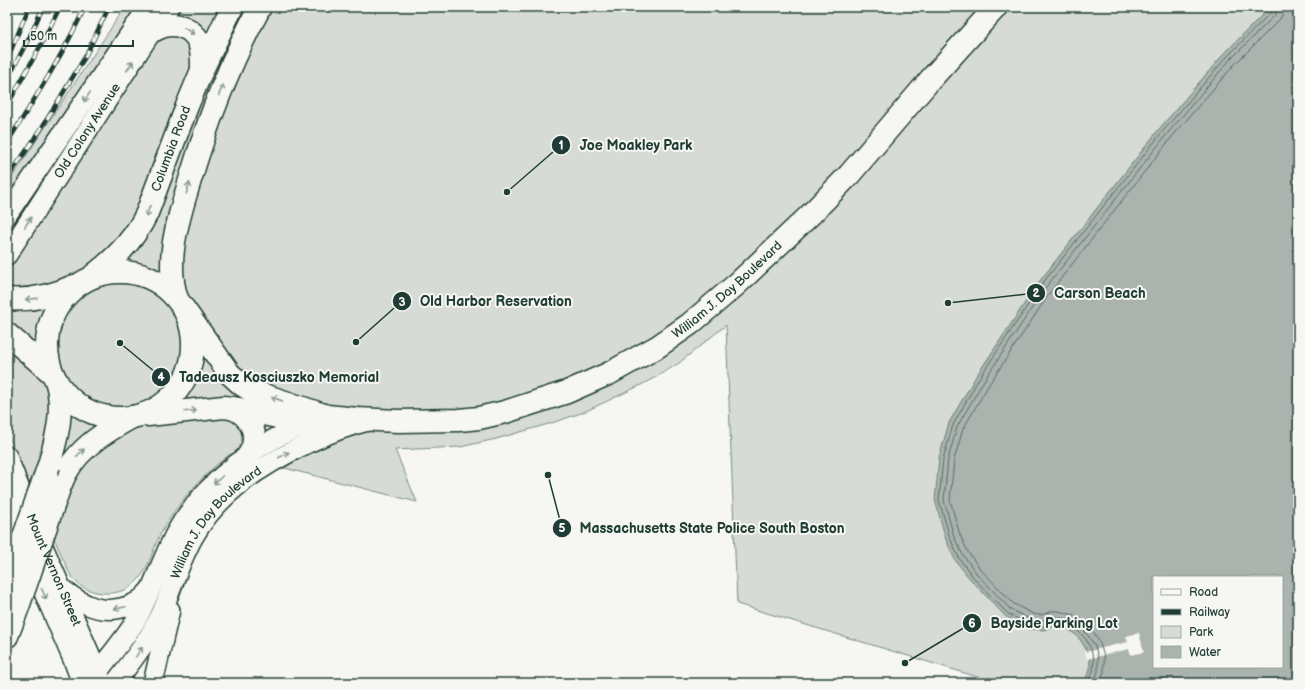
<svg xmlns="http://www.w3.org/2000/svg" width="1305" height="690" font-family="'Balsamiq Sans',sans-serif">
<rect width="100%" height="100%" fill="#f6f6f2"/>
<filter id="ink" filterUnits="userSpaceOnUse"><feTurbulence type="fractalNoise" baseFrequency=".025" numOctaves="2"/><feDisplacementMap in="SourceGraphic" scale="8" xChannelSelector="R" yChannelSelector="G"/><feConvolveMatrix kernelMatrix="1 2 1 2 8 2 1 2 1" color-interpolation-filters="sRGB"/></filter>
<g filter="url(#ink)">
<path fill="#d6dbd6" stroke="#7a8c85" d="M125,7h1145l-48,49 -62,72 -121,154 -64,96 -26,45 -10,35 -1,19 105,153c4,-1 9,-4 12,-4 20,-1 37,25 35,43 -1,5 -4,10 -7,14h-92v-2l-254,-77 -11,-279 -47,38 -21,13 -19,10 -55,26 -32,11 -56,16 -36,8 -65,3 22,52 -187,-48c-29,22 -53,49 -70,81 -8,15 -11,36 -25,48 -13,13 -38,13 -54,3 -6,-4 -10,-10 -13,-16l-61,-138v-247z"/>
<path fill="#aab3ae" stroke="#72847d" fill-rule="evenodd" d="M1270,7h28v676h-215l7,-13v-10l-4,-11 -5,-8 -6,-7 -7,-5 -13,-3 -12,4 -15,-1 -23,-13 -35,-37 -15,-19 -9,-20 -11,-40 4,-42 10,-35 26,-45 64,-96 121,-154 62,-72zM1154,577h128v90h-128z"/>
<path fill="#f6f6f2" d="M1139,633l5,19 -13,3 -2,-6 -42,10 -2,-7 43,-10 -2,-6z"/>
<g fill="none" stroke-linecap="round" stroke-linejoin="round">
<path stroke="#576c65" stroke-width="1" d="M1088,683l5,-12 1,-11 -4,-13 -5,-9 -7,-7 -9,-6 -13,-3 -13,4 -14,-1 -22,-12 -34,-36 -14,-19 -9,-20 -11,-38 4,-41 10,-34 25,-45 64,-96 121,-153 62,-72 47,-48 1,-4
M1094,683l4,-12v-13l-3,-12 -6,-9 -7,-9 -11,-7 -14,-4h-5l-10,4 -11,-1 -21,-11 -33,-35 -14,-19 -9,-18 -10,-37 4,-41 9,-32 26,-45 63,-95 121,-153 61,-72 47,-47 3,-8
M1100,683l4,-11v-16l-4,-12 -5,-10 -9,-11 -12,-8 -16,-4h-6l-11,4 -8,-1 -19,-10 -33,-34 -13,-18 -8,-17 -10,-35 4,-40 9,-31 25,-43 63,-95 120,-153 62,-72 47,-47 3,-6 1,-6"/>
<defs>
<g id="tertiary">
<path d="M7,215l141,-208"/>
<path id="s1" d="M7,255l145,-224 17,-24"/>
<path id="s2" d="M7,456l29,74 66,152"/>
<path d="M7,496l28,76 39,90 8,21"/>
<path d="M61,588c9,7 17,13 27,17 20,9 47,4 61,-14"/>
<path d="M92,683l3,-7c14,-20 31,-38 43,-59 14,-27 23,-56 37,-83 29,-53 85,-94 141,-114"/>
<path id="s3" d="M115,683c18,-23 35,-45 47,-71 11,-26 18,-52 32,-76 25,-44 69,-71 114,-93 19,-9 39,-17 60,-22"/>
<path d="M153,683l17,-73"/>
</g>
<g id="primary">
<path d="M152,31c4,-1 8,-4 12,-5 18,-4 35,6 37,25 1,6 1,12 1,19"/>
<circle cx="120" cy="345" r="73"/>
<path id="s4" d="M94,275c22,-17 41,-36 53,-62l40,-107 15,-36 30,-63"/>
<path d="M7,299c23,2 45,-3 67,-13"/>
<path d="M177,299c-13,-39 2,-82 13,-119 18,-60 40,-118 70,-173"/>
<path id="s5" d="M184,309l45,64 12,11 11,7 75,25 31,3 40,2 61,-1 20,-2 26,-6 62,-20 43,-19 47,-26 33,-23 47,-40 73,-69 39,-40 81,-95 66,-73"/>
<path d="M7,334l46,40"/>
<path d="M232,408c20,8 29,29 16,48"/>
<path d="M148,415l76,-8 15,2 48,10h16l13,-1"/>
<path d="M49,465c8,-28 16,-57 7,-85"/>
<path d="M60,486c12,-34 41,-52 72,-69"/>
<path d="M7,636l11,-29"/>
</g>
</defs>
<use href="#tertiary" stroke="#1f3d34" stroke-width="22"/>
<use href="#primary" stroke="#1f3d34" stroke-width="25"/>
<use href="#tertiary" stroke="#f6f6f2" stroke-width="19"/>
<use href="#primary" stroke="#f6f6f2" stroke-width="22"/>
<defs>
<path id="rail" d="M7,60l22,-53
M7,80l23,-44 13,-29
M7,106l35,-63 18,-36
M7,143c28,-45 56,-88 78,-136
M7,179l34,-50 44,-72 24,-50"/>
</defs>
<use href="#rail" stroke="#1f3d34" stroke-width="4.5"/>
<use href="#rail" stroke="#f6f6f2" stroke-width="3" stroke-dasharray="9" stroke-linecap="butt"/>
<defs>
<path id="primary-bridge" d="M9,579l40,-114
M18,607l42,-121"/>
</defs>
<use href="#primary-bridge" stroke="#1f3d34" stroke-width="25" stroke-linecap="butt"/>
<use href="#primary-bridge" stroke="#f6f6f2" stroke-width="22"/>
</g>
<defs><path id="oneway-shaft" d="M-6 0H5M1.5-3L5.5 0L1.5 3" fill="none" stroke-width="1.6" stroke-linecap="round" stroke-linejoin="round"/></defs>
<g stroke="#8a9a93">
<use href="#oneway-shaft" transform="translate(189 31) rotate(33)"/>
<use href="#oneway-shaft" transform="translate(130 66) rotate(-57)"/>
<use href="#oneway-shaft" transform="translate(221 90) rotate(-67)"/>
<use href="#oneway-shaft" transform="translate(87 97) rotate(124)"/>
<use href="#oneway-shaft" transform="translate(188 188) rotate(-73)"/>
<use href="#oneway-shaft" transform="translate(148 211) rotate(111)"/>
<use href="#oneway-shaft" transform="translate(28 222) rotate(-57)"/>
<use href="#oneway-shaft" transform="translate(31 299) rotate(174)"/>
<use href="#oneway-shaft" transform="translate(277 399) rotate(-161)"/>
<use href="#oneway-shaft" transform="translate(191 411) rotate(-6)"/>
<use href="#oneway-shaft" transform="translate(80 453) rotate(-45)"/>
<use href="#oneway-shaft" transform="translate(284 455) rotate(-27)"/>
<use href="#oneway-shaft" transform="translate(218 480) rotate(138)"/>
<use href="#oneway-shaft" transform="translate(44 594) rotate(66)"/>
<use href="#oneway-shaft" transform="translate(120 608) rotate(168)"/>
<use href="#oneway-shaft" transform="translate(139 652) rotate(-55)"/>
</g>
</g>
<g text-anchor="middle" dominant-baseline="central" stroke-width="4" stroke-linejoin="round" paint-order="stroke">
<g font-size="13" fill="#1f3d34" stroke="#f6f6f2">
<text stroke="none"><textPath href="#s1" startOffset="148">Old Colony Avenue</textPath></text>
<text stroke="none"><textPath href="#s4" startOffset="151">Columbia Road</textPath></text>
<text stroke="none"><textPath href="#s5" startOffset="622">William J. Day Boulevard</textPath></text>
<text stroke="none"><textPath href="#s3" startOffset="192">William J. Day Boulevard</textPath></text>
<text stroke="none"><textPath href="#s2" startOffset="123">Mount Vernon Street</textPath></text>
</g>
</g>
<path fill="none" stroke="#1f3d34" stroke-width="1.5" d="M507 192L561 145M948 303L1036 293M356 342L402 301M120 343L161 377M548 475L562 528M905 663L972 623"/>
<g fill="#1f3d34" stroke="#f6f6f2" stroke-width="1.5">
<circle cx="507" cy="192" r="4"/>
<circle cx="948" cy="303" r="4"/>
<circle cx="356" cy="342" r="4"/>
<circle cx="120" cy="343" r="4"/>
<circle cx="548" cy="475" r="4"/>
<circle cx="905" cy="663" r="4"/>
<circle cx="561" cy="145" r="10"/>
<circle cx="1036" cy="293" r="10"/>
<circle cx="402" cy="301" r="10"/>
<circle cx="161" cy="377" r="10"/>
<circle cx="562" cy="528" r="10"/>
<circle cx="972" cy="623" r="10"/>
</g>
<g font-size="12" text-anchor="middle" font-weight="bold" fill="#fff">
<text x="561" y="149">1</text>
<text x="1036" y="297">2</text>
<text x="402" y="306">3</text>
<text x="161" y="381">4</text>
<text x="562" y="532">5</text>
<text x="972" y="627">6</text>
</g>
<g font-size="14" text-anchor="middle" font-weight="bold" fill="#1f3d34" stroke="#f6f6f2" stroke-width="4" stroke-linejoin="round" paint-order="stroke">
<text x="636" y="150">Joe Moakley Park</text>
<text x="1100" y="298">Carson Beach</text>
<text x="496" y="306">Old Harbor Reservation</text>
<text x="279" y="382">Tadeausz Kosciuszko Memorial</text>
<text x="712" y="533">Massachusetts State Police South Boston</text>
<text x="1054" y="628">Bayside Parking Lot</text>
</g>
<rect width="1305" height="690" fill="none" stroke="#f6f6f2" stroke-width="24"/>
<rect x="12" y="12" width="1281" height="666" fill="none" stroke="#1f3d34" stroke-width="1.5" filter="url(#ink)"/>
<rect x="1153" y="576" width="130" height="92" fill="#f6f6f2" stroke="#a0aca6"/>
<rect x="1161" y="589" width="20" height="6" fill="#f6f6f2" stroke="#a0aca6"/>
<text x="1189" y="596" font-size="12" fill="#1f3d34">Road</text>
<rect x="1161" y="609" width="20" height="6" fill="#1f3d34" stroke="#a0aca6"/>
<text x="1189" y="616" font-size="12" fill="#1f3d34">Railway</text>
<rect x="1161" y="626" width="20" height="12" fill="#d6dbd6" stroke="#a0aca6"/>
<text x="1189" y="636" font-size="12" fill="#1f3d34">Park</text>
<rect x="1161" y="646" width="20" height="12" fill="#aab3ae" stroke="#a0aca6"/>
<text x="1189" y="656" font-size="12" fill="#1f3d34">Water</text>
<path d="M24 40v6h109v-6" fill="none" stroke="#1f3d34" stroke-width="2"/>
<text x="30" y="40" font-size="12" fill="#1f3d34" stroke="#f6f6f2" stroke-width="3" paint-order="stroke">50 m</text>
</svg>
